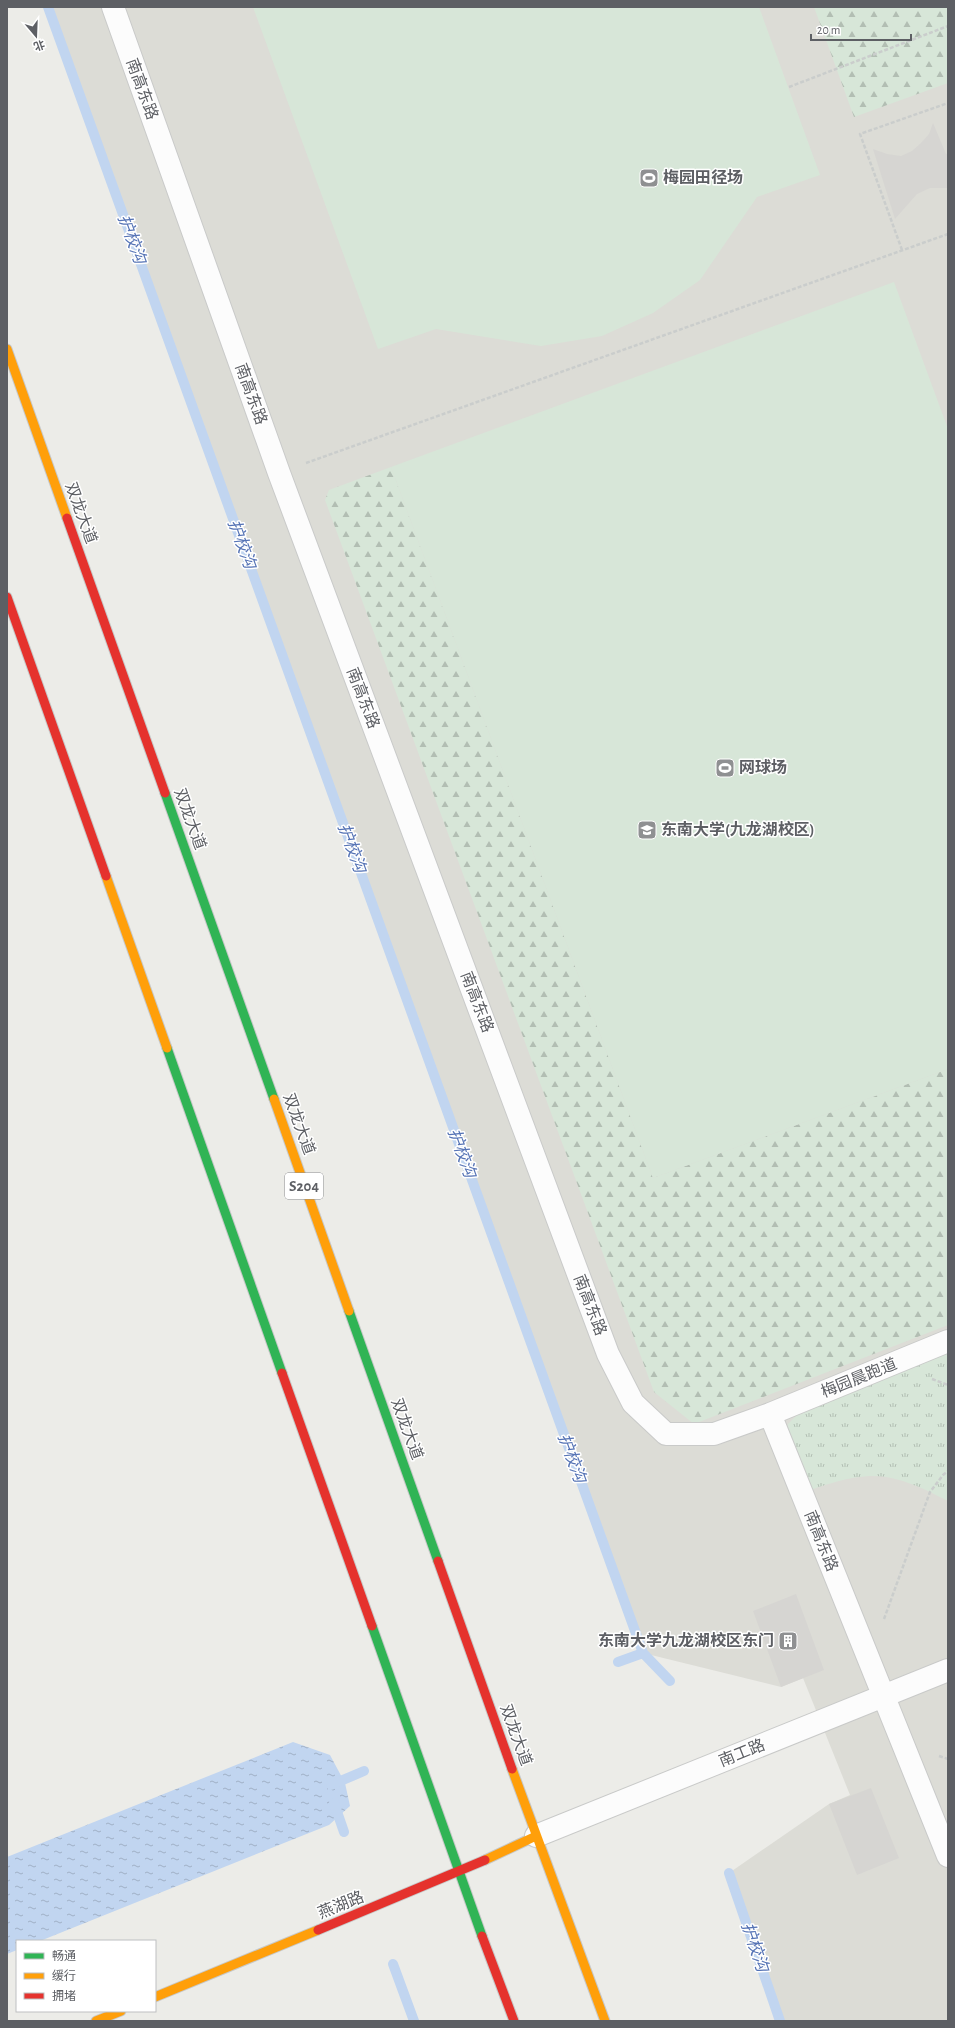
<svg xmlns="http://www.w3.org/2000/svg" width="955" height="2028" font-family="'Alegreya Sans','Noto Sans SC',sans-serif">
<defs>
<pattern id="grass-tufts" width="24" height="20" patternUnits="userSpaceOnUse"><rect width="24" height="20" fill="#d7e6d8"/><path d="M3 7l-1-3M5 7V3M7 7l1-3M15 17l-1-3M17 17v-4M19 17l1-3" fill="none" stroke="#b2beb3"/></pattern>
<pattern id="forest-firs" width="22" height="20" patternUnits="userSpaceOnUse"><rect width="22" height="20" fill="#d7e6d8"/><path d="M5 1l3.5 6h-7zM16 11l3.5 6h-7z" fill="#b2beb3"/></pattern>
<pattern id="water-ripples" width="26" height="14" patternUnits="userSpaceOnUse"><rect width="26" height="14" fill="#c1d5f0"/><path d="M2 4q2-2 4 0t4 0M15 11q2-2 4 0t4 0" fill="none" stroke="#a0b0c6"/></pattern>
</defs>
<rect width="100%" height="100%" fill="#ecece8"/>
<path fill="#dcdcd6" d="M48,7h900v2014h-168l-51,-148 100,-69 21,-9 -47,-117 -22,9 -138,-34z"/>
<path fill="url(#grass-tufts)" d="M948,1352v149c-23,-12 -51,-26 -78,-25 -22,1 -42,8 -63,15l-22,-53 3,-14 17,-17z"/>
<path fill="url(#forest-firs)" d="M814,7h134v76l-94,34z
M391,467l262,711 295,-109v256l-254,99 -40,-32 -329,-892 4,-10z"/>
<path fill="#d7e6d8" d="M253,7h506l61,168 -63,22 -57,83 -47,33 -51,23 -61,10 -105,-17 -58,20z
M894,282l54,147v640l-295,109 -262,-711z"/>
<path fill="url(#water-ripples)" d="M293,1742l37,13 15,28 5,23 -21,19 -289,116h-23v9l-10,4v-97z"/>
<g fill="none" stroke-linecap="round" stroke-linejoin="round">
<path stroke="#c1d5f0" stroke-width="10" d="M48,7l595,1646 27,28
M618,1662l25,-9
M331,1785l33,-14
M334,1803l10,29
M729,1873l51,148
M393,1964l21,57"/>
</g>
<path fill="#d6d5d2" d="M933,123l13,31 2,-1v35h-18l-13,6 -22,25 -22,-70 14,5 14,2 11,-5 9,-8 8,-9z
M796,1594l28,76 -43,17 -28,-76z
M871,1788l28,70 -42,17 -28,-71z"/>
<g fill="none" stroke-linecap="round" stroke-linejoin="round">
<defs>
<path id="street" d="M113,7l166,466 329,881 25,49 33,31h48l56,-20 178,-73
M770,1414l178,442
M536,1836l412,-166"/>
<path id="fast" d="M165,793l109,306
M167,1048l115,325
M349,1311l89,250
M372,1626l110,310"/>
<path id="slow" d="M7,349l60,169
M106,876l61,172
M274,1099l75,212
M512,1769l93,252
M485,1860l51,-24
M155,1997l163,-67
M96,2021l25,-10"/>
<path id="jam" d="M67,518l98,275
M7,597l99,279
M282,1373l90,253
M438,1561l74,208
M318,1930l167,-70
M482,1936l32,85"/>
</defs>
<use href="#street" stroke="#c9cac9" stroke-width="24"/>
<use href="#fast" stroke="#c7c8c8" stroke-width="11"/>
<use href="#slow" stroke="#c7c8c8" stroke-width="11"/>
<use href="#jam" stroke="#c7c8c8" stroke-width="11"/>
<path stroke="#cacdcc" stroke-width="2.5" stroke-dasharray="4 2" stroke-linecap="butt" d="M789,87l159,-61
M902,250l-42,-116 88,-31
M306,463l642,-229
M932,1379l16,6
M884,1619l46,-127 13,-17 5,-4
M939,1756l9,3"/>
<use href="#street" stroke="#fcfcfc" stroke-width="22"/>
<use href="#fast" stroke="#30b455" stroke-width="9"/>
<use href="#slow" stroke="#ff9f0a" stroke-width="9"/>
<use href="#jam" stroke="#e5322d" stroke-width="9"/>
</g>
<defs>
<symbol id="stadium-square" viewBox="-11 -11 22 22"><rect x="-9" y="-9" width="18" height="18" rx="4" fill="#8f9092" stroke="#fff"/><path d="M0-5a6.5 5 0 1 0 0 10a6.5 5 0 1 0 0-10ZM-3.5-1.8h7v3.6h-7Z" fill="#fff"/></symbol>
<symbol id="university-square" viewBox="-11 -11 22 22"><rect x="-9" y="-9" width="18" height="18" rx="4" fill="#8f9092" stroke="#fff"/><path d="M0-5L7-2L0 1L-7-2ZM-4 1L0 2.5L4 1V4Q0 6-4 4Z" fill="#fff"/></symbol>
<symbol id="building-square" viewBox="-11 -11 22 22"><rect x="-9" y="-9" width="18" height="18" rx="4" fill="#8f9092" stroke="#fff"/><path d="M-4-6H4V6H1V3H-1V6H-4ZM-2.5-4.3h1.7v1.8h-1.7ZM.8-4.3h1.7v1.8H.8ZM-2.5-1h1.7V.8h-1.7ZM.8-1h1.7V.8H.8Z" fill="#fff"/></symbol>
</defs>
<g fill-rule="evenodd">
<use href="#stadium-square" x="638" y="167" width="22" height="22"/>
<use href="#stadium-square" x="714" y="757" width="22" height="22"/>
<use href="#university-square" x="636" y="819" width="22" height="22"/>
<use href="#building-square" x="777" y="1630" width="22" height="22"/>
</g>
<g text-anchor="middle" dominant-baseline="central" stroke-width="3" stroke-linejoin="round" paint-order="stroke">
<rect fill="#fff" stroke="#8e8f92" stroke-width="1" x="285" y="1173" width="38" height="26" rx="3"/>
<g font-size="15" font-weight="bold" fill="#5d5f64">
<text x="304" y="1186">S204</text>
</g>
<g font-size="16" fill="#5d5f64" stroke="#fff">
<text transform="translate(142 89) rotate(70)">南高东路</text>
<text transform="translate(251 394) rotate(70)">南高东路</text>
<text transform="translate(81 513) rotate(70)">双龙大道</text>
<text transform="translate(363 698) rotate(69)">南高东路</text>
<text transform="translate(190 819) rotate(70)">双龙大道</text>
<text transform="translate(477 1002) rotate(69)">南高东路</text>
<text transform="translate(299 1124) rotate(70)">双龙大道</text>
<text transform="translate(590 1305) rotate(69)">南高东路</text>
<text transform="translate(859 1378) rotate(-22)">梅园晨跑道</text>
<text transform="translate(407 1429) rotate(70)">双龙大道</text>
<text transform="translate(821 1541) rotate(68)">南高东路</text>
<text transform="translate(516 1735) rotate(70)">双龙大道</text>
<text transform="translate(742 1753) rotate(-22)">南工路</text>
<text transform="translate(341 1905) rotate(-22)">燕湖路</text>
</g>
<g font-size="16" font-weight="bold" fill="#5d5f64" stroke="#fff" text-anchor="start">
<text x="663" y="178">梅园田径场</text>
<text x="739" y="768">网球场</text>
<text x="661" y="830">东南大学(九龙湖校区)</text>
<text x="774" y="1641" text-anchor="end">东南大学九龙湖校区东门</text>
</g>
<g font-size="17" font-style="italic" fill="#5573b5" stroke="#fff">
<text transform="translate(132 239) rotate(70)">护校沟</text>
<text transform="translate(242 544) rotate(70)">护校沟</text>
<text transform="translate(352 848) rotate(70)">护校沟</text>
<text transform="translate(462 1153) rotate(70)">护校沟</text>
<text transform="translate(572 1458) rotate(70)">护校沟</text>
<text transform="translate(755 1947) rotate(71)">护校沟</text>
</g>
</g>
<rect width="955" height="2028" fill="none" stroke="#5d5f64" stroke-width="16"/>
<rect x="16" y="1940" width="140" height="72" fill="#ffffff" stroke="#bebfc1"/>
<rect x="24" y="1953" width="20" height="6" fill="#30b455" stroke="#bebfc1"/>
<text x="52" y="1960" font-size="12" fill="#5d5f64">畅通</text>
<rect x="24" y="1973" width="20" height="6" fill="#ff9f0a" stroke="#bebfc1"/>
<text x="52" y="1980" font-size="12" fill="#5d5f64">缓行</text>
<rect x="24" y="1993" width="20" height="6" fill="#e5322d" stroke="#bebfc1"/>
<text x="52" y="2000" font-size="12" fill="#5d5f64">拥堵</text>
<g transform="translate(36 36) rotate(161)" stroke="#ffffff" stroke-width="3" paint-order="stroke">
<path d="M0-3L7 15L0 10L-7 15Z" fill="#5d5f64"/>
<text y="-6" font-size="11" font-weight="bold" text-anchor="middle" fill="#5d5f64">北</text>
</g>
<path d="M811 34v6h100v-6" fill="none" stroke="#5d5f64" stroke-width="2"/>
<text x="817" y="34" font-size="12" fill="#5d5f64" stroke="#ffffff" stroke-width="3" paint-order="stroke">20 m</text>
</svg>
